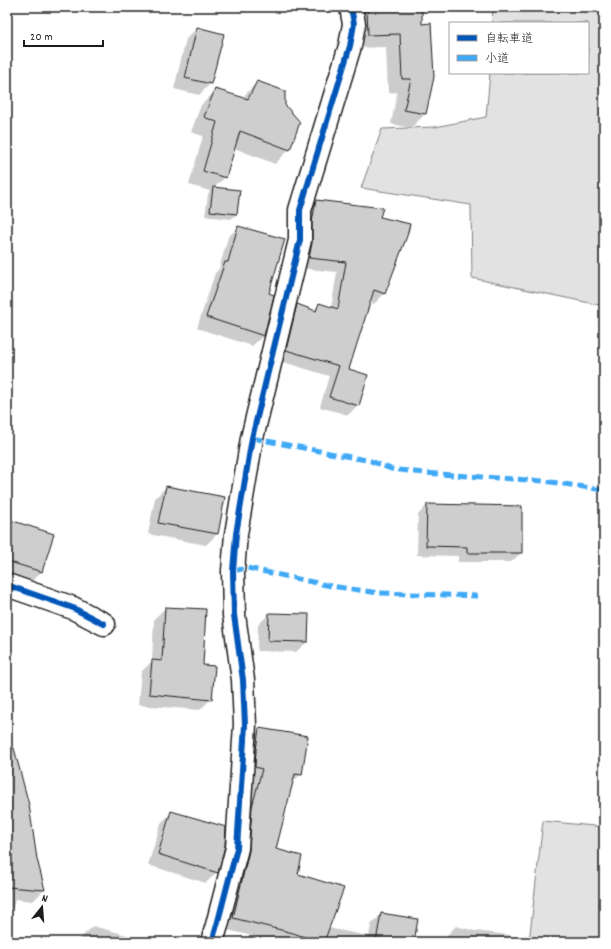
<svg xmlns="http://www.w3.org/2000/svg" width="611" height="949" font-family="Dekko,'Klee One',sans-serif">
<rect width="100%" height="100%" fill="#fff"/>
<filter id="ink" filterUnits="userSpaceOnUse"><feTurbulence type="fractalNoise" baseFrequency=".025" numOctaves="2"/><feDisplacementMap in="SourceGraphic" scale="8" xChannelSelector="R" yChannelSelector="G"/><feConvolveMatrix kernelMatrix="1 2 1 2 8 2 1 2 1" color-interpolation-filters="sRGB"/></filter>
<g filter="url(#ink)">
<path fill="#e2e2e2" stroke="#7f7f7f" d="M493,7h111v299l-132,-28 -1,-73 -110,-17 21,-59 53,-2 51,-10 4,-44h98v-50h-96z
M543,821l61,6v115h-75z"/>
<path fill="#0003" d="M364,7h57v18l11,51 -7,38 -14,14 -20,-4 6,-32 -9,1 -2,-46 -32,1 -1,-30z
M197,28l25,6 -12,50 -11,11 -25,-6 12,-50z
M257,82l27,23 5,44 -14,15 -41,-16 -9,29 -11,11 23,26 -6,5 -26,-3 3,-22 2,-3 -21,-6 14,-49 -12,-4 10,-27 15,-14 26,7z
M316,202l63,15 27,19 -22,58 -10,10 -5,-2 -21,68 10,35 -10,10 -28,-8 9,-31 -52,-16 11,-45 10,-10 15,6 6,-6 12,3 6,-36 -38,-4 7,-56z
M239,227l29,67 5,2 -10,40 -11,10 -55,-18 18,-55 4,-4 9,-32z
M166,487l58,11 -7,36 -11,11 -58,-11 7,-36z
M427,505l94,48 -10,9h-53v-6l-41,-1 1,-40z
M7,520l34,52 -11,11 -23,-8z
M165,608l37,58 9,33 -11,11 -62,-5 3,-33 11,-11 2,-42z
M269,614l39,27 -12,11 -39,-1 1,-26z
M260,729l41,45 -10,10 -16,66 22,24 31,54 41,8 2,-11 10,-11 32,28h-148v-3l-42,-10 26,-189z
M7,765l29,94 8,31 -11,11 -18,-2 -2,9 -6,6z
M172,812l45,60 -11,11 -58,-18 13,-42z
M93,926l60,16h-76z
M456,926l19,5 35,4 -1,7h-64l2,-7z"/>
<path fill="#cecece" stroke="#1c1c1c" d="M367,7h55v17l9,-1 3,54 -8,37 -22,-4 7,-31h-9l-2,-45 -32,1z
M197,27l27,7 -13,50 -26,-6z
M257,81l28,10v14l15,17 -10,28 -50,-19 -14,47 -23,-7 14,-49 -13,-5 11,-28 33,10z
M213,187l27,3 -3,24 -27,-3z
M316,200l67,8 -3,9 30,7 -3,12 -22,58 -11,-4 -25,79 19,6 -9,31 -30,-9 10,-31 -53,-16 11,-46 19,7 3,-8 19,6 8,-47 -37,-4 3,-15v-20l3,-18z
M238,226l47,13 -16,54 5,2 -10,41 -58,-19 19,-55h3z
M166,486l59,11 -7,37 -60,-11z
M427,504l95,2v47h-55v-6l-41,-1z
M7,519l47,15 -12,38 -35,-11z
M165,607l41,2 -3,56 12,1 -3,34 -63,-6 3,-34 10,1z
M269,613l40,1 -1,28 -40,-1z
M259,728l49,8 -6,39 -7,-1 -19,75 26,7 -4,18 46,14 -20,54h-5l-26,-9 -60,-15 16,-67 3,-44 10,-38 -7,-2 1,-17z
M14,748l15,57 8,54 8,31 -38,-3v-138z
M171,811l55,16 -1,19 -7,27 -60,-19z
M381,913l37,6 -4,23h-38z"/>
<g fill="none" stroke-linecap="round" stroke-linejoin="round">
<defs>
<path id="minor" d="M7,585l66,23 31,16
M212,942l5,-17 20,-77 8,-123 -2,-45 -9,-65 -1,-44 3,-37 16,-96 48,-198v-30l50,-164 4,-22 -3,-17"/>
</defs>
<use href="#minor" stroke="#1c1c1c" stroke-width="25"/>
<use href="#minor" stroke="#fff" stroke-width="22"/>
<path stroke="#3fa9f5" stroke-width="5" stroke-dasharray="10 5" stroke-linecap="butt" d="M252,438l119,23 20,8 33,4 120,8 60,9
M233,571l14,-3 84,18 48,7 99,3"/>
<defs>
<path id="cycleway" d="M7,585l66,23 31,16
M212,942l5,-17 20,-77 8,-123 -2,-45 -9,-65 -1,-44 3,-37 16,-96 48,-198v-30l50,-164 4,-22 -3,-17"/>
</defs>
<use href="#cycleway" stroke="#fff" stroke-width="8"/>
<use href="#cycleway" stroke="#0057b8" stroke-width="6"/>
</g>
</g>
<rect width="611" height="949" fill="none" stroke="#fff" stroke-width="24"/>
<rect x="12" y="12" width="587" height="925" fill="none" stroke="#1c1c1c" stroke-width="1.5" filter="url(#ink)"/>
<rect x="449" y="22" width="140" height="52" fill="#ffffff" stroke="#a4a4a4"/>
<rect x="457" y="35" width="20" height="6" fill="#0057b8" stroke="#a4a4a4"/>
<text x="485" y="42" font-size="12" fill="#1c1c1c">自転車道</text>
<rect x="457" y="55" width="20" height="6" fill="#3fa9f5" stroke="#a4a4a4"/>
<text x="485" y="62" font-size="12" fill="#1c1c1c">小道</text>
<g transform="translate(42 907) rotate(17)" stroke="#ffffff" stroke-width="3" paint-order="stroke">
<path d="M0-3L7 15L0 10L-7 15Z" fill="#1c1c1c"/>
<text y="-6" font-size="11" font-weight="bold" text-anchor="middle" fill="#1c1c1c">N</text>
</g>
<path d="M24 40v6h79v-6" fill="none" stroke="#1c1c1c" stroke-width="2"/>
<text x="30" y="40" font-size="12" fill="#1c1c1c" stroke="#ffffff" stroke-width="3" paint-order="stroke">20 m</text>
</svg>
